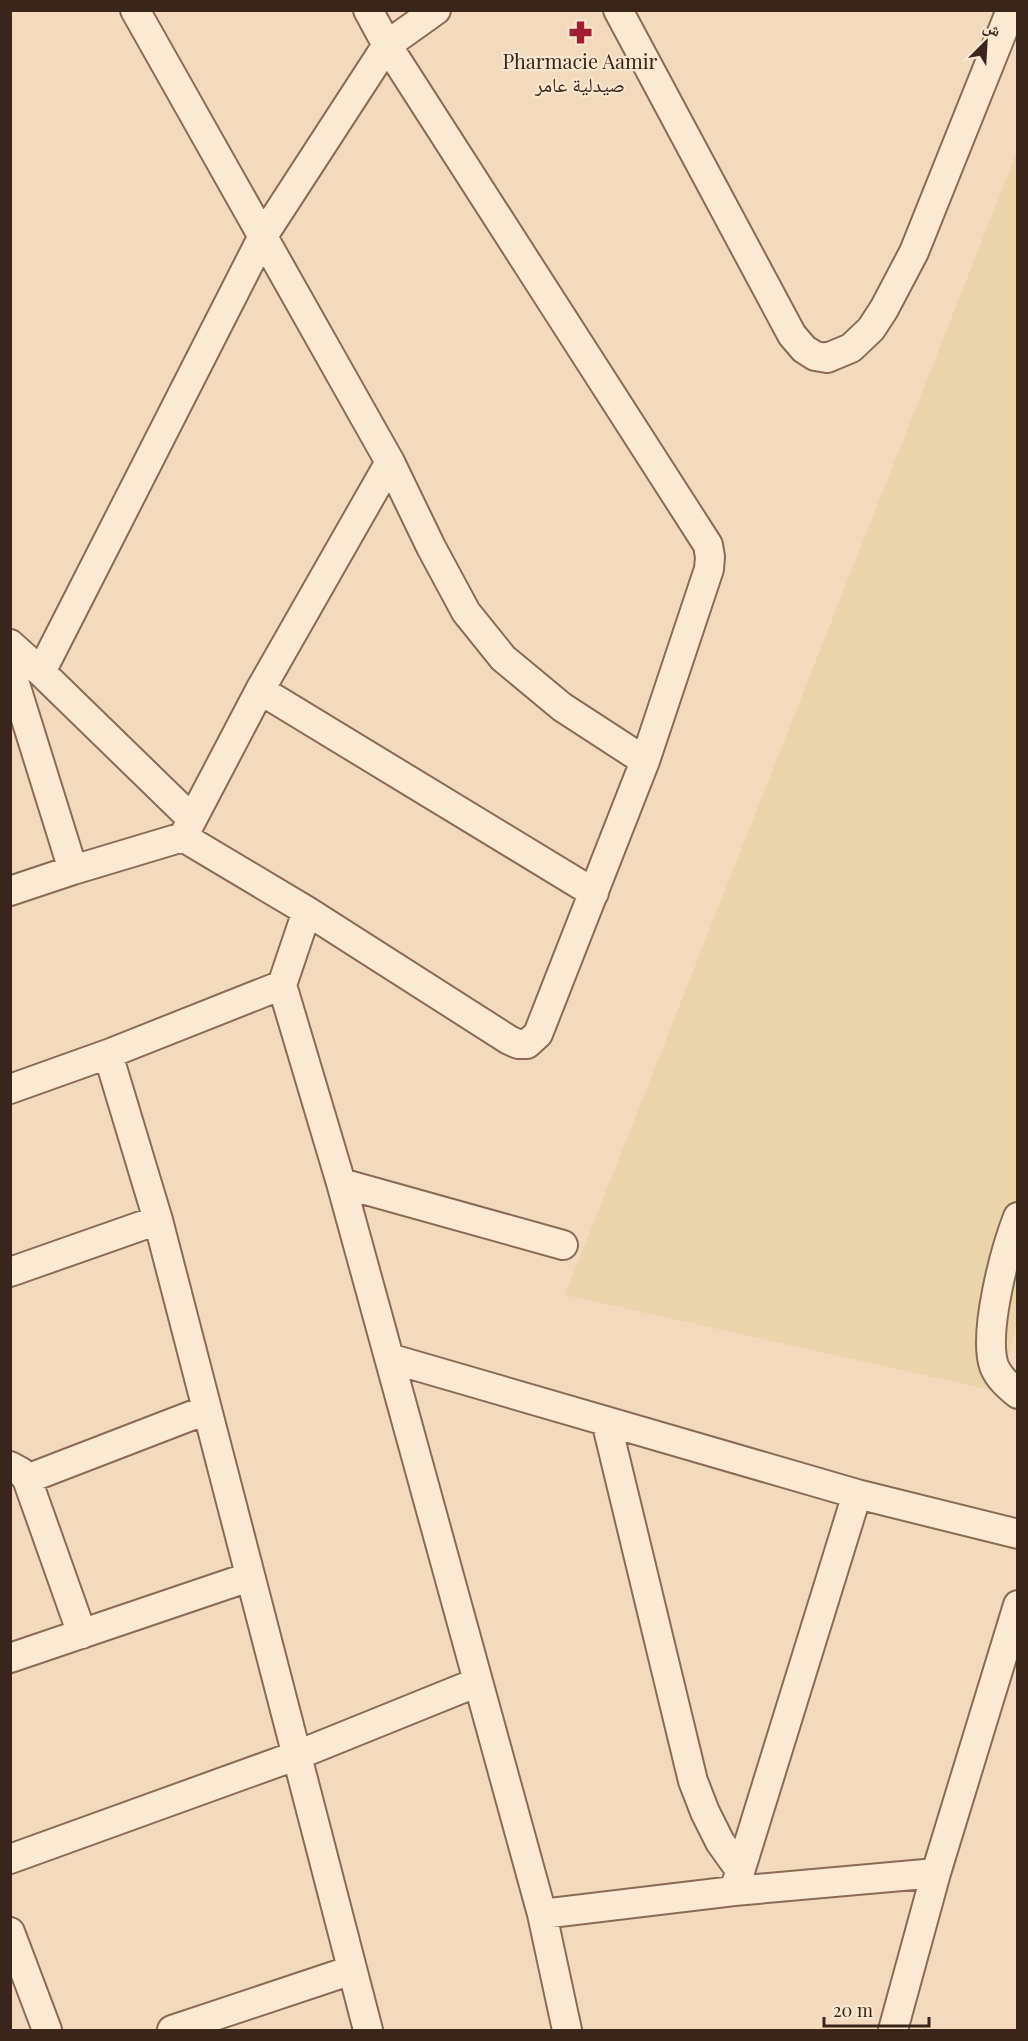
<svg xmlns="http://www.w3.org/2000/svg" width="1028" height="2041" font-family="'Playfair Display','Noto Naskh Arabic',serif">
<rect width="100%" height="100%" fill="#f3dabd"/>
<path fill="#e9d5a9" d="M1017,152l1,1166 -18,74 -435,-97z"/>
<g fill="none" stroke-linecap="round" stroke-linejoin="round">
<defs>
<path id="street" d="M135,10l255,452 41,85 35,65 37,46 59,49 83,54
M618,10l174,325 12,14 11,7 12,2 24,-10 20,-19 13,-20 30,-57 97,-242
M10,644l31,28
M10,668l63,202
M260,690l334,203
M192,819l-151,-147 222,-436 124,-191 49,-35
M184,835l76,-145 130,-228
M10,891l63,-21 110,-33 124,74 202,129 9,4h9l11,-10 107,-273 64,-192 1,-12 -2,-12 -321,-500 -19,-35
M307,911l-25,74 59,198 201,731 25,116
M108,1054l50,166 210,810
M10,1089l98,-35 174,-69
M341,1183l222,62
M1018,1217c-13,33 -35,116 -24,149 5,12 14,20 24,28
M10,1272l148,-52
M389,1358l468,136 161,40
M606,1421l87,360 12,31 15,30 20,28
M10,1466l11,6 6,7 55,155
M27,1479l179,-69
M10,1658l239,-81
M10,1859l285,-103 183,-74
M734,1891l123,-397
M542,1914l192,-23 202,-18
M10,1932l37,98
M172,2030l180,-60
M893,2030l43,-157 82,-268"/>
</defs>
<use href="#street" stroke="#8c6a54" stroke-width="32"/>
<use href="#street" stroke="#fce9d1" stroke-width="28"/>
</g>
<defs>
<symbol id="pharmacy-bare" viewBox="-9 -9 18 18"><path d="M-2-6h4v4h4v4h-4v4h-4v-4h-4v-4h4Z" fill="#a21d32" stroke="#f9e6cd" stroke-width="2.5" paint-order="stroke"/></symbol>
</defs>
<g fill-rule="evenodd">
<use href="#pharmacy-bare" x="564" y="16" width="33" height="33"/>
</g>
<g text-anchor="middle" dominant-baseline="central" stroke-width="4.5" stroke-linejoin="round" paint-order="stroke">
<g font-size="20" fill="#3a251a" stroke="#f9e6cd">
<text x="580" y="60">Pharmacie Aamir<tspan x="580" dy="23">صيدلية عامر</tspan></text>
</g>
</g>
<rect width="1028" height="2041" fill="none" stroke="#3a251a" stroke-width="24"/>
<g transform="translate(986 42) rotate(24)" stroke="#f9e6cd" stroke-width="4.5" paint-order="stroke">
<path d="M0-4.5L10 22L0 15L-10 22Z" fill="#3a251a"/>
<text y="-9" font-size="16" font-weight="bold" text-anchor="middle" fill="#3a251a">ش</text>
</g>
<path d="M824 2017v9h105v-9" fill="none" stroke="#3a251a" stroke-width="3"/>
<text x="833" y="2017" font-size="18" fill="#3a251a" stroke="#f9e6cd" stroke-width="4.5" paint-order="stroke">20 m</text>
</svg>
